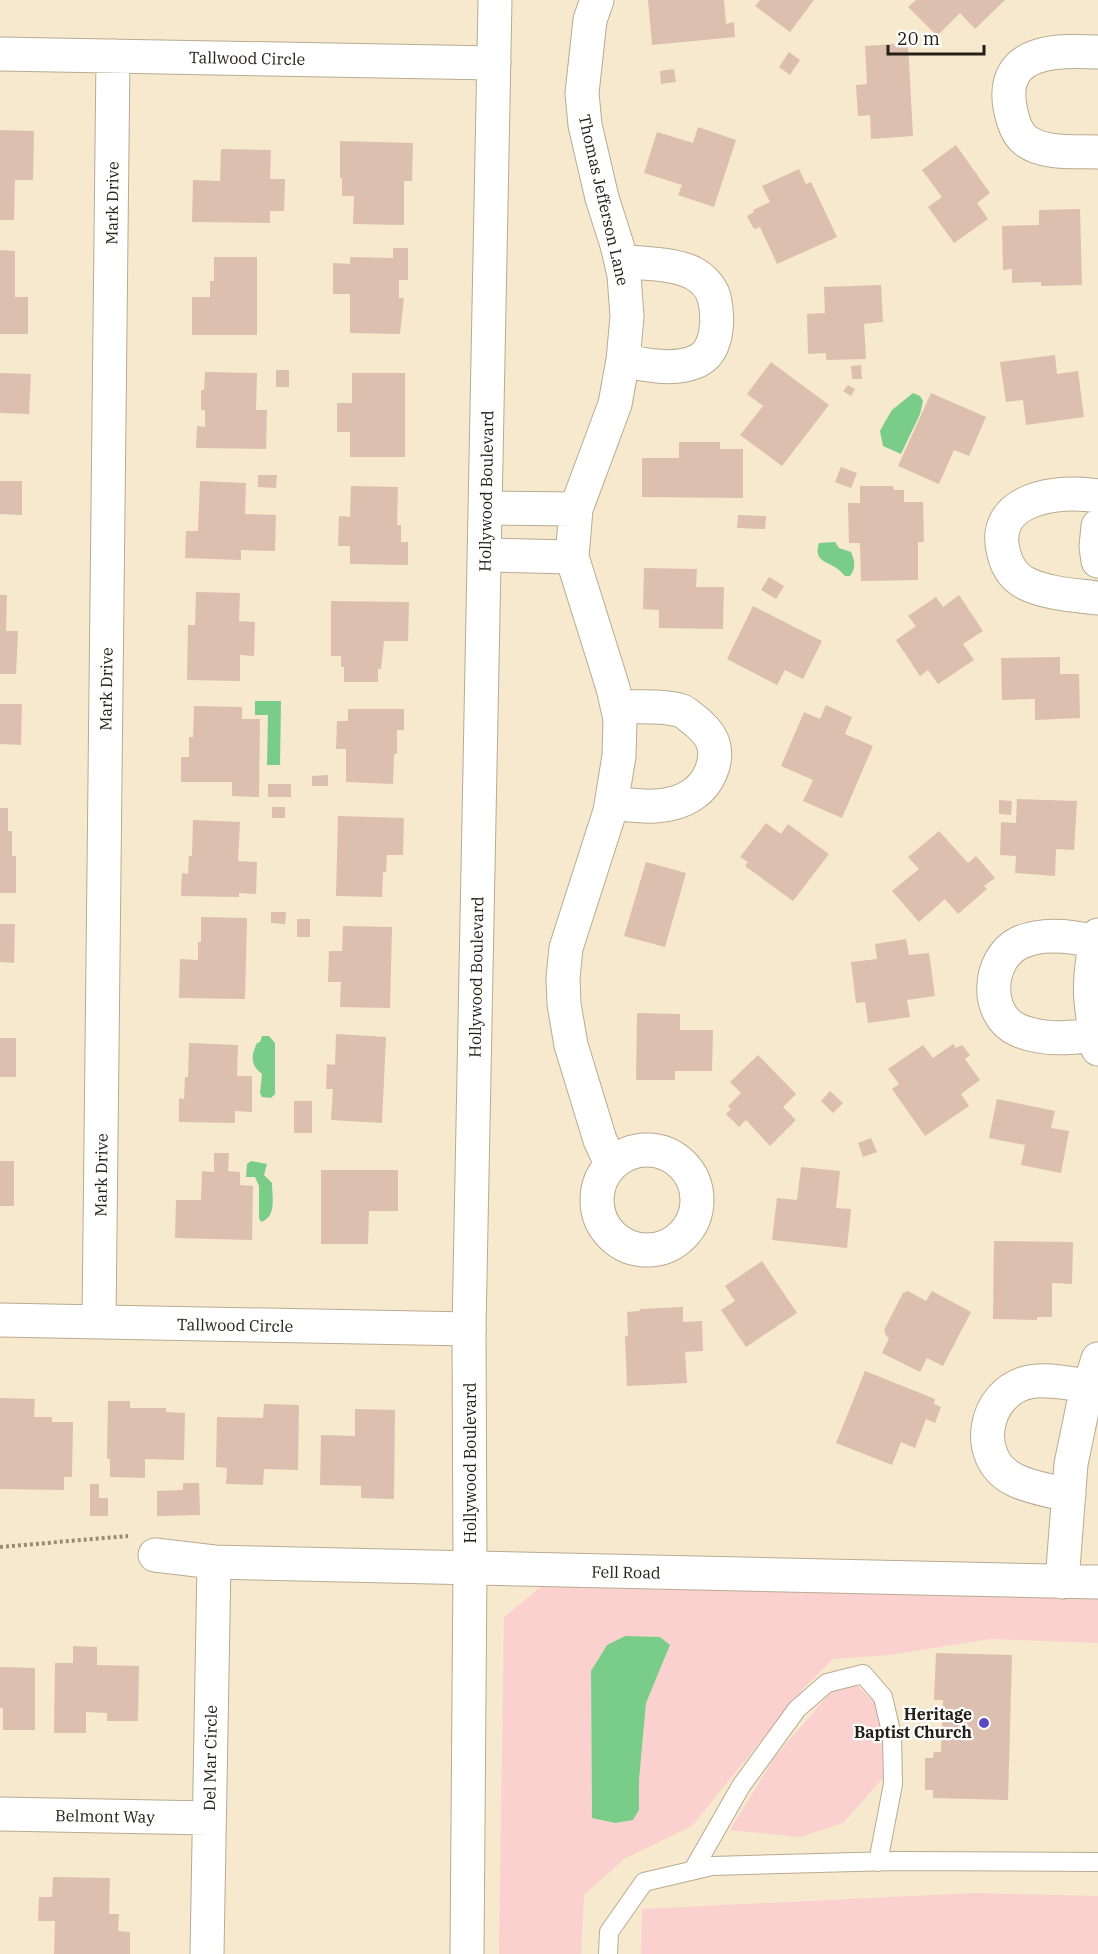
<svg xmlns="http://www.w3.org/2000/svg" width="1098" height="1954" font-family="'IBM Plex Serif',serif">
<rect width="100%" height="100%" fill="#f7e9cd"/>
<path fill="#fad1cf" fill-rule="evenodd" d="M543,1585l78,4 477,4v50l-107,-4 -102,16 -56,4 -30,30 -111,137 -68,33 -40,36 -3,59h-82l5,-337zM625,1636l35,1 5,22 -9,17 -10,27 -7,77v30l-6,10 -18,3 -23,-5 -1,-147 16,-26z
M855,1684l18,17 8,13 3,29 -1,35 -40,45 -43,14 -70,-7 44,-72 62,-72z
M974,1893l124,3v58h-457l1,-45z"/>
<path fill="#7acc89" d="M913,393l7,3 3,5 -3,13 -19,40 -18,-8 -3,-15 6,-11 6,-10z
M835,542l4,6 12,4c4,9 5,16 -1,24h-5c-3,-2 -4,-5 -7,-7 -10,-8 -25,-7 -19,-26z
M255,701h26l-1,64h-13l1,-50h-13z
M262,1036h7l6,7v51l-4,4 -9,-1 -2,-4 2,-19c-12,-9 -11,-18 -5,-31l3,-1z
M251,1161l16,3 -3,11 8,8c0,14 5,34 -11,39l-2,-4v-32l-4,-9h-9l1,-13z
M625,1636l35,1 10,8 -24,58 -7,77v30l-6,10 -18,3 -23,-5 -1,-147 16,-26z"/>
<path fill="#dcbfaf" d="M648,0h76l2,24 8,-2 1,15 -83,8z
M760,0h54l-24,32 -35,-26z
M916,0h89l-30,29 -15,-16 -23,23 -29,-29z
M908,43l5,93 -42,3 -1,-24 -12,1 -2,-31 11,-1 -2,-38z
M789,52l11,8 -10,15 -11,-8z
M674,69l2,13 -15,2 -1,-13z
M698,127l38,13 -22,67 -36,-12 4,-10 -38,-12 13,-41 36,11z
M0,130l34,1 -1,49h-18l-1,40h-14z
M340,141l73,2 -1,38h-8v44l-51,-1 1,-28h-12v-18h-2z
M956,145l34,48 -13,10 11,16 -34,24 -26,-36 14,-10 -20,-27z
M221,149l50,1 -1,29h15l-1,32h-14v12l-78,-1 1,-42 27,1z
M799,169l7,15 5,-2 26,55 -60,27 -17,-37 -6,2 -7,-13 7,-4 -1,-2 17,-8 -8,-16z
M1080,209l2,76 -41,1v-4l-29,1v-14l-9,1 -1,-44 37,-1v-15z
M393,248h15v32h-9v18h5l-4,36 -50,-1v-39h-17v-31l17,1v-7l43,1z
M0,250l15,1v46h13v37h-28z
M214,257h43v78h-65v-38h18v-16h4z
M881,285l2,37 -19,2 2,35 -40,1v-7l-18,1 -1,-40 18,-1 -1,-26z
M1055,355l2,19 21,-3 6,46 -58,8 -3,-25 -17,2 -6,-40z
M771,362l58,43 -47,61 -42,-31 23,-29 -16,-12z
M861,365l1,14h-10l-1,-13z
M276,370h13v17h-13z
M205,372l52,1 -1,37h11l-1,39 -70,-1 1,-22 8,1v-17h-4v-20h3z
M0,373l31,1 -2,40 -29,-1z
M352,373h53v84h-55v-25h-13v-29h15z
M848,385l7,4 -4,7 -8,-5z
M931,393l55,24 -17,39 -15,-6 -15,34 -41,-18z
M679,442h41v7h23v49l-101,-1v-39h37z
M841,467l16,6 -6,15 -16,-6z
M258,475h19l-1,13 -18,-1z
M0,481h22v34l-22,-1z
M200,481l46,2 -1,31 31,1 -1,36 -34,-1v10l-56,-2 1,-27h12z
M351,486l47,1 -1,38h4v17h7v23l-58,-1v-18h-12l1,-30 11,1z
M860,486h33l1,4h10v12h19l1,40h-6v38l-57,1 -1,-38h-11l-1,-40h12z
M738,515l28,1 -1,13 -28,-1z
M644,568l53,1 -1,18h28l-1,42 -64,-1v-18l-16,-1z
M769,577l15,9 -8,13 -15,-9z
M196,592l44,1 -1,28 16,1 -1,34 -14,-1v26l-53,-1 1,-55h7z
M0,595h7l-1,36h12l-2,43h-16z
M959,595l24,36 -20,13 11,16 -36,24 -10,-14 -8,6 -24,-36 20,-14 -8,-10 28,-19 7,10z
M331,601l78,1 -1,39h-24l-3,28h-3v13h-34v-15h-3v-11h-10z
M753,606l69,35 -19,38 -18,-9 -8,15 -50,-26z
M1060,657v17h19l1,44 -45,2v-21l-33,1 -1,-42z
M0,704h22l-1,41 -21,-1z
M826,705l26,12 -7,17 28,12 -31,72 -39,-17 10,-21 -32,-14 23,-54 16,7z
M194,706l48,1v12h18l-1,78 -27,-1v-14h-51v-25h8v-20h4z
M348,709h56v21h-7v24h-3l-1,30 -47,-2v-33h-10l1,-28h11z
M328,775v11h-16v-10z
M268,784h23v13h-23z
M1017,799l60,2 -3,49 -18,-1 -1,27 -40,-3 1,-17 -16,-1 1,-33 15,1z
M999,800l13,1 -1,14 -12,-1z
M272,807h13v11h-13z
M0,808h8v23h4v25h4v37h-16z
M338,816l66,2 -1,37h-16l-1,17h-3l-1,25 -46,-1z
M193,820l47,2 -2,39 19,1 -1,32 -17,-1v4l-58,-1 1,-23 6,1 1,-18h3z
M766,823l15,11 7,-10 41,30 -36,47 -48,-35 3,-4 -8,-5z
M939,831l29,32 8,-7 19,22 -11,8 3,3 -29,25 -13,-15 -26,23 -27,-31 27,-22 -11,-12z
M646,862l40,11 -21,74 -41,-11z
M271,912h15l-1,12 -14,-1z
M201,917l46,1 -2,81 -66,-1 1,-39 18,1v-18h3z
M297,919h13v18h-13z
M0,924h15l-1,39 -14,-1z
M343,926l49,1 -2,81 -50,-1 1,-25h-13l1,-31h13z
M906,939l3,16 20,-2 6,43 -28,4 3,17 -42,6 -3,-21 -9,1 -5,-41 26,-3 -2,-15z
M637,1013l43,1v16h33l-1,41h-37v9h-39z
M336,1034l50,3 -4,86 -51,-3 2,-31h-7l1,-25 8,1z
M0,1038h16v39h-16z
M189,1043l49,2 -1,31h15v36l-17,-1v12l-56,-1v-24l5,1 1,-22h3z
M953,1044l3,4 6,-3 8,10 -5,4 15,21 -19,14 8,12 -44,30 -33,-47 7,-5 -11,-15 35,-24 10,13z
M758,1055l38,39 -13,13 13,13 -26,26 -24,-26 -7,7 -13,-13 5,-5 -3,-3 13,-13 -11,-11z
M830,1091l13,12 -10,10 -12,-12z
M997,1099l58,12 -4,17 18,3 -8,42 -40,-8 4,-20 -36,-7z
M294,1101h18v32h-18z
M871,1138l6,14 -14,5 -5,-14z
M214,1153h15l-1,18 12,1v13l13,1 -1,54 -77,-2 1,-38h25l1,-29 12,1z
M0,1161h14v45h-14z
M801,1167l39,4 -4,37 15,1 -4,39 -75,-8 5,-42 20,2z
M321,1170h77v41h-29l-1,33h-47z
M994,1241l79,1 -1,42 -20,-1v34h-15v3l-44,-1z
M762,1261l35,52 -51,34 -25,-37 14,-9 -10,-15z
M908,1291l18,10 6,-10 39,21 -28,54 -16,-8 -7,14 -38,-19 7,-15 -3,-2 -2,-6 19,-37z
M683,1307v15l19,-1 1,30 -18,1 2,31 -60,3 -2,-50h3l-1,-24 13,-1v-2z
M865,1371l70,28 -1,5 7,3 -6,16 -9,-4 -11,29 -14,-6 -9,23 -56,-22z
M0,1398l35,1 -1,18h18v5h21l-1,55h-8v13l-64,-1z
M108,1401h22v7h36v4l19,1 -1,47 -39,-1v19l-35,-1v-18h-3z
M264,1404l35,1 -1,65 -34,-1 -1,16 -37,-1 1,-16 -11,-1 1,-50 46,1z
M355,1409l40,1 -1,89 -33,-1v-12l-41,-1 1,-50 34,1z
M183,1483h16l1,32 -43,1v-25l26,-1z
M90,1484h9v14h9v18h-18z
M73,1646l24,1v18l42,1 -1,55h-31v-8l-21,-1v21h-32l1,-70h18z
M936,1653l76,2 -4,145 -75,-2v-8h-8v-32h8l1,-6h7l2,-52h-9z
M0,1667l35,1v62h-32v-22h-3z
M53,1877l57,1 -1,36h10l-1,17 12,1v22h-76l1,-33h-17l1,-24h13z"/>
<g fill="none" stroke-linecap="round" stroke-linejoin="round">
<defs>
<path id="lane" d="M693,1870l48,-84 56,-77 30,-26 36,-9 20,23 9,39 1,48 -15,78
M608,1954l1,-22 35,-50 68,-16 181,-5 205,1"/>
<path id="street" d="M597,0l-7,20 -8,73 3,32 17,73 15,47 7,30 3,42 -4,43 -8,44 -39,105 -4,48 41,131 7,31 -1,37 -9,55 -44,137 -3,30 1,26 7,41 29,95 11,24
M1098,52c-40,-2 -98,-3 -88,55 2,11 6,26 15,33 18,15 52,11 73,12
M0,54l494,9
M621,261c22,3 52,2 72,12 9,5 18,14 21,24 5,21 5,56 -19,65 -22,9 -50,3 -72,-2
M1098,496c-39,-7 -110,2 -94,58 3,12 10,23 21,29 22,11 49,12 73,15
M486,508l90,1
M1098,526l-2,21 2,14
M485,555l87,2
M612,803c26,3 56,8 80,-8 16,-10 27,-33 21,-52 -3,-9 -13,-19 -20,-24 -4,-3 -8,-7 -11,-8 -17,-6 -46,-4 -64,-4
M1098,935c-12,45 -8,70 0,114
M1095,1035c-26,3 -52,6 -77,-5 -34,-15 -31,-71 1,-87 23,-11 53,-7 77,-1
M597 1200a50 50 0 1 1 100 0a50 50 0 1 1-100 0Z
M0,1320l469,9
M99,1322l14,-1266
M1069,1495c-17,-4 -38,-7 -54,-15 -44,-21 -32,-88 14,-98 19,-4 41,2 60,4
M155,1555l59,7 884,20
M1062,1582l9,-118 12,-58 15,-47
M0,1814l209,4
M207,1954l7,-392"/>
<path id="secondary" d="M467,1954l3,-386 -1,-239 26,-1329"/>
</defs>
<use href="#lane" stroke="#b8ab90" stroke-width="20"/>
<use href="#street" stroke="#b8ab90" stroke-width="35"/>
<use href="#secondary" stroke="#b8ab90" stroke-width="35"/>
<path stroke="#968c78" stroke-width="4" stroke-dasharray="3 3" stroke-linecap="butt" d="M0,1547l128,-11"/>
<use href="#lane" stroke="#fff" stroke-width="18"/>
<use href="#street" stroke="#fff" stroke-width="33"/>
<use href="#secondary" stroke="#fff" stroke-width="33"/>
</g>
<circle fill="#5b49c1" stroke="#fff" stroke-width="2" cx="984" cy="1723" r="6"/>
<g text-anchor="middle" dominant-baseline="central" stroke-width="4.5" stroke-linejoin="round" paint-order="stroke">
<g font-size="16" fill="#252016" stroke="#fff">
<text transform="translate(247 58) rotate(1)">Tallwood Circle</text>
<text transform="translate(604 200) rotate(77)">Thomas Jefferson Lane</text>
<text transform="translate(112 203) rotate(-89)">Mark Drive</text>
<text transform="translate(486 491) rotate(-89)">Hollywood Boulevard</text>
<text transform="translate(106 689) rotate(-89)">Mark Drive</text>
<text transform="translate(476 977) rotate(-89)">Hollywood Boulevard</text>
<text transform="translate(101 1175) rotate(-89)">Mark Drive</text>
<text transform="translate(235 1325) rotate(1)">Tallwood Circle</text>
<text transform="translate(470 1463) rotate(-90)">Hollywood Boulevard</text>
<text transform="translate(626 1572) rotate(1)">Fell Road</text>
<text transform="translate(210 1758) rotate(-89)">Del Mar Circle</text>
<text transform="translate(105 1816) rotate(1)">Belmont Way</text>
</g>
<g font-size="16" font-weight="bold" fill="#252016" stroke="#fff" text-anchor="end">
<text x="972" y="1714">Heritage<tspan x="972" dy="18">Baptist Church</tspan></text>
</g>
</g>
<path d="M888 45v9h96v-9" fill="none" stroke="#252016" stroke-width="3"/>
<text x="897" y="45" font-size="18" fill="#252016" stroke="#ffffff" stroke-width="4.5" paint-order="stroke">20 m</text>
</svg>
